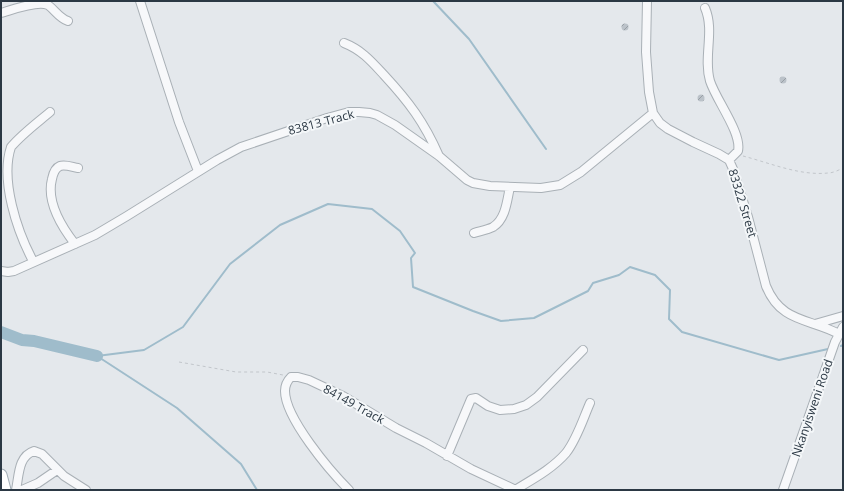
<svg xmlns="http://www.w3.org/2000/svg" width="844" height="491" font-family="'Open Sans',sans-serif">
<defs>
<pattern id="building-hatch" width="6" height="6" patternUnits="userSpaceOnUse"><rect width="6" height="6" fill="#bbc2c9"/><path d="M-1 1l2-2M0 6l6-6M5 7l2-2" fill="none" stroke="#989fa5"/></pattern>
</defs>
<rect width="100%" height="100%" fill="#e4e8ec"/>
<g fill="none" stroke-linecap="round" stroke-linejoin="round">
<path stroke="#9fbccb" stroke-width="2" d="M433,1l36,38 77,110
M841,346l2,-1
M97,356l47,-6 39,-23 47,-63 50,-39 48,-21 44,5 28,22 15,22 -4,5 2,29 60,24 28,10 33,-3 54,-27 5,-8 26,-8 11,-8 25,8 15,15 -1,29 13,13 97,28 49,-11
M97,356l80,52 64,56 16,26"/>
<path stroke="#9fbccb" stroke-width="12" d="M1,332l21,8 12,1 63,15"/>
</g>
<path fill="url(#building-hatch)" d="M621.5 27a3.5 3.5 0 1 1 7 0a3.5 3.5 0 1 1-7 0Z
M779.5 80a3.5 3.5 0 1 1 7 0a3.5 3.5 0 1 1-7 0Z
M697.5 98a3.5 3.5 0 1 1 7 0a3.5 3.5 0 1 1-7 0Z"/>
<g fill="none" stroke-linecap="round" stroke-linejoin="round">
<defs>
<path id="minor" d="M140,1l39,121 19,49
M647,1l-1,51 3,40 4,21 7,10 8,6 25,13 26,12 10,6 4,9 15,48 18,69c15,37 43,32 73,48
M705,8c10,23 -2,49 5,73 6,19 32,52 28,70l-9,9
M1,13c11,-3 36,-13 47,-8 7,5 11,13 20,16
M344,43c18,7 28,19 40,32 25,27 40,47 55,81
M474,233c6,-2 13,-3 19,-6 13,-8 14,-27 17,-40
M75,244c-14,-18 -29,-42 -23,-65 1,-5 3,-11 8,-13 5,-2 12,1 18,2
M33,261c-16,-30 -33,-81 -22,-114 11,-13 26,-24 39,-35
M1,271l7,1 6,-1 81,-36 32,-19 90,-56 24,-13 86,-29 22,-6h10l11,1 7,2 18,10 44,31 28,24 6,3 17,3 51,2 19,-3 21,-13 72,-59
M815,324l28,-8
M447,456l24,-57 5,-1 12,8 12,4 14,-1 12,-4 11,-8 46,-47
M16,490c3,-14 2,-34 18,-39l8,3 22,22 22,14
M22,490l16,-7 19,-13
M349,490c-19,-19 -64,-72 -64,-99 0,-6 2,-10 6,-14h7l11,3 34,16 53,32 30,15 45,26 45,21
M515,490c18,-11 37,-21 51,-37 11,-14 17,-34 24,-50
M783,490l52,-148 8,-15"/>
<path id="major" d="M1,475l4,15"/>
</defs>
<use href="#minor" stroke="#a9b0b6" stroke-width="10"/>
<use href="#major" stroke="#a3aeb7" stroke-width="13"/>
<path stroke="#c2c6cb" stroke-width="1" stroke-dasharray="3 3" stroke-linecap="butt" d="M743,156c27,7 57,20 85,17 5,0 11,-3 15,-5
M179,362l57,10h31l16,3"/>
<use href="#minor" stroke="#f7f8fa" stroke-width="8"/>
<use href="#major" stroke="#fff" stroke-width="11"/>
</g>
<g text-anchor="middle" dominant-baseline="central" stroke-width="4" stroke-linejoin="round" paint-order="stroke">
<g font-size="12" fill="#2b3844" stroke="#f4f7f9">
<text transform="translate(321 122) rotate(-15)">83813 Track</text>
<text transform="translate(743 203) rotate(73)">83322 Street</text>
<text transform="translate(354 404) rotate(29)">84149 Track</text>
<text transform="translate(812 408) rotate(-71)">Nkanyisweni Road</text>
</g>
</g>
<rect width="844" height="491" fill="none" stroke="#2b3844" stroke-width="4"/>
</svg>
